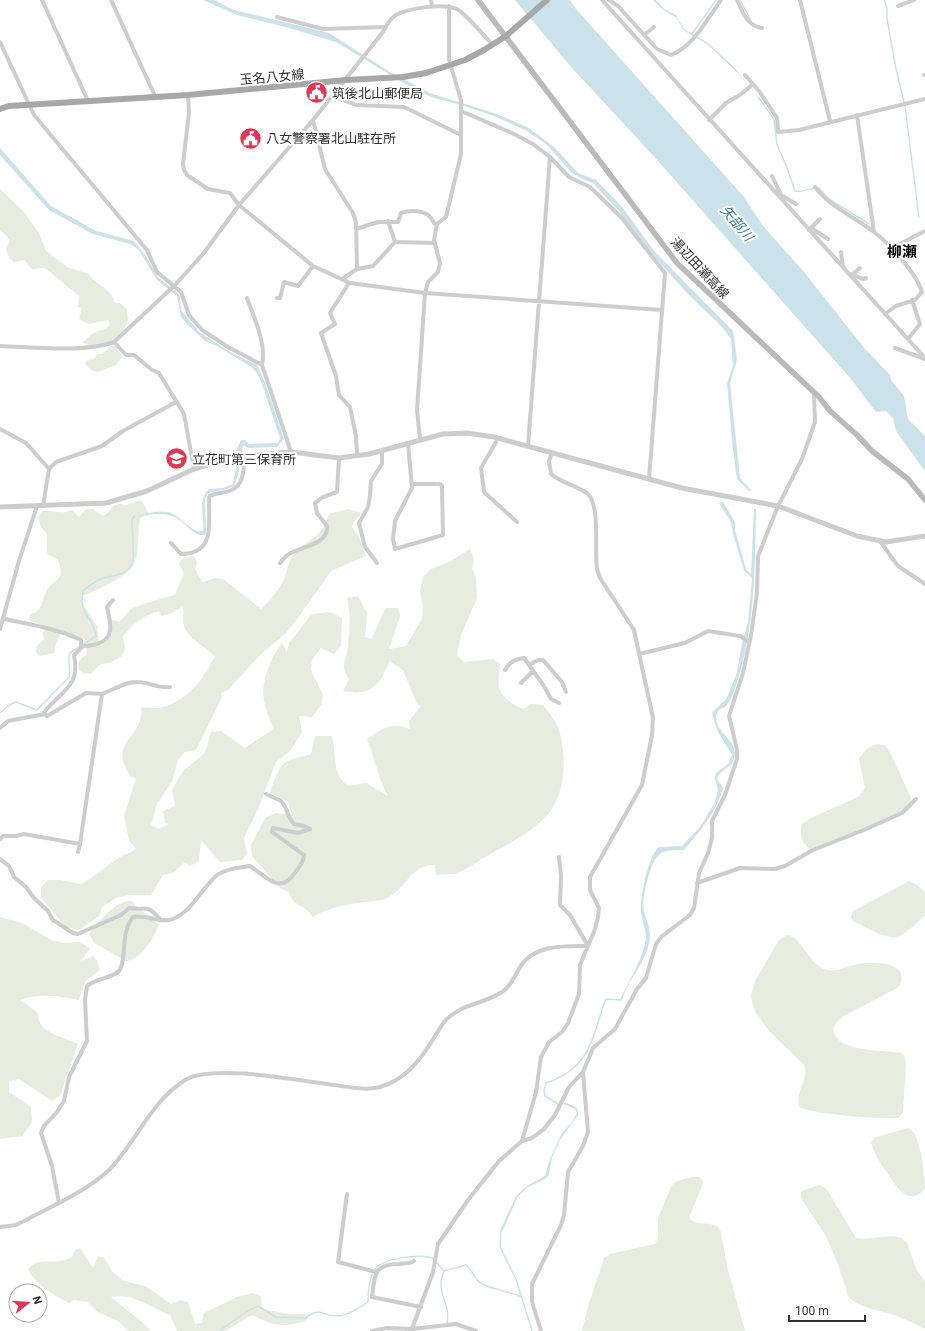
<svg xmlns="http://www.w3.org/2000/svg" width="925" height="1331" font-family="Roboto,'Noto Sans JP',sans-serif">
<rect width="100%" height="100%" fill="#fff"/>
<path fill="#e7ecde" d="M0,189l23,22 16,22 7,18 21,16 22,7c6,11 23,14 26,29h5l7,6 1,12 -6,13 -14,9 -13,4 -12,-4c7,-9 12,-12 23,-14l4,-5 -2,-4 -19,4 -10,-5 3,-11 -4,-1 1,-11 -34,-28 -13,1 -8,-9 -10,2 -5,-4 -3,-9 4,-9 -10,-10z
M111,346h4l8,10 -7,9 -18,7 -7,-2 -6,-6 1,-3 9,-3 2,-4h5z
M141,500l9,15 -10,3c-3,15 0,32 -6,46 -5,12 -40,28 -52,32l1,8 14,22 2,17 3,2 6,-11v-10l6,-4 5,2c5,-4 7,-8 11,-12 5,-5 36,-12 45,-15l9,-22 -5,-9c3,-7 7,-8 15,-7l3,5 -2,7 7,13 14,-4 7,1 38,30c8,-8 16,-16 21,-26 5,-8 5,-18 10,-26 12,-20 28,-13 37,-43l19,-5 11,3 2,3 -6,5 -3,7 6,8 8,21 -35,15 -33,47 -13,16 -24,20 -33,36 -7,3 1,4 -26,53 -11,2 -7,8 -6,21 -15,23 -6,21 8,4 10,-5 -4,-1 -2,-12 12,-5 -3,-16 11,-19 22,-18 6,-21 10,-1 24,17 28,-19c-2,-8 -6,-15 -8,-24 -6,-20 5,-46 17,-62l5,9 2,-9 23,-29 18,-2 12,6 -1,28 -7,8 -13,-6 -9,12 -1,10 12,25 -2,10 -9,12 -13,-1 3,16 -12,19 -14,11 -18,47 -14,29 3,16 -5,6 -22,2 -19,-22 -2,21 -9,5 -5,-4 -12,11 -10,2 -12,20h-22l-13,3 -14,9 -3,9 -20,14 -13,-3 -25,-30v-10l7,-7h12l21,4c14,-7 25,-18 39,-27 6,-4 11,-3 16,-9l-7,-7 -5,-25 12,-38 -5,-1c-25,-36 14,-39 10,-69 7,-2 12,1 18,0 18,-3 36,-18 45,-33 5,-6 6,-12 11,-18 -13,-15 -38,-22 -31,-46l-2,-4 -10,6 -11,3 -2,-5c-13,3 -28,14 -36,25l2,13 -3,7 -10,6 -13,3 -8,9 -8,-1 -4,-3c-1,-8 0,-11 7,-15l1,-10 -3,-6 -22,-8 -7,15 -1,7 -15,3 -3,-4 1,-6 7,-7 -1,-6 4,-6 -18,-7 1,-5c15,-6 10,-13 17,-25 8,-13 19,-8 11,-30l-11,-6v-20l-6,-7 -3,-9 3,-6c12,-4 17,4 31,-2l7,7 7,-8h7l10,7 5,-3 5,-7 6,-2 7,1z
M470,549l4,10 -2,9 4,11 1,19 -16,37 -4,20 7,7 29,-3 7,5c0,7 -2,16 -1,23 2,10 16,20 25,22l7,-5 12,1c6,7 11,14 15,22 9,25 8,65 -9,86 -16,19 -41,31 -62,43 -9,5 -18,12 -27,16 -6,3 -16,2 -24,3l-1,-10c-24,-1 -29,24 -48,33 -6,3 -15,3 -22,4 -22,3 -32,4 -52,15l-6,-7 -13,-8 -6,-10 -8,-4 -28,-32 -1,-11 14,-27 11,-5 16,2 -4,-13 -18,-10c12,-31 8,-29 41,-38l4,-18h17c4,17 0,39 16,50l18,-3 22,13c-10,-17 -13,-38 -21,-57 16,-11 23,-17 43,-10l-1,-8 12,-15 -4,-2 -14,-34 -13,-9c-10,23 -18,36 -47,30l6,-12c-10,-15 -2,-19 -1,-33 2,-17 3,-32 -1,-48l11,-2 9,17 -2,24 7,2 13,-31h13l2,8 -11,33 17,-3 16,-27 1,-12 -3,-16 3,-14 8,-8 18,-7z
M877,744l8,1 6,9 20,44 -3,13 -97,38c-10,-5 -12,-15 -9,-25l9,-6 47,-21 7,-9 -6,-29c5,-8 8,-12 18,-15z
M909,881l7,3 9,8v24c-8,6 -16,15 -25,20 -11,6 -36,-10 -47,-15l-2,-4 2,-6z
M127,901h4l28,24c-5,13 -19,36 -33,36l-32,-18 -5,-9 2,-3c10,-11 21,-26 36,-30z
M0,917l22,6 29,17 13,3 15,-1 11,6 -9,13 12,-5 4,4 3,10 -15,11 -6,19c-21,-4 -39,-7 -59,0l18,13c-1,20 25,24 40,31l-18,52 -8,5 -33,-22 -10,2v11l22,15 1,15 -10,14 -22,3z
M787,935c14,0 23,33 41,35 9,2 21,-4 30,-6 16,-2 54,-3 41,23l-57,30c-6,5 -11,10 -7,18 8,17 49,15 66,18l3,2 2,8 -3,49 -4,6c-16,1 -90,-3 -100,-12 -4,-14 10,-27 5,-41l-34,-33 -14,-19 -4,-11 -1,-6 4,-15 24,-41z
M908,1128c12,2 17,49 17,60 -1,2 -4,5 -6,6 -13,7 -20,-4 -27,-14 -7,-11 -18,-24 -21,-38l5,-5z
M691,1177h8l5,4 -14,34v4c8,8 22,1 30,10l8,41 17,61h-163l7,-28 15,-45 6,-4 45,-10 3,-7v-19l14,-33 5,-4z
M820,1185l6,3 30,50 7,1 29,-3 10,2 5,5 10,28 8,10v48c-9,-5 -19,-9 -28,-13 -15,-6 -38,-7 -49,-20l-9,-29 -12,-29 -26,-40v-7z
M80,1248l13,20 5,-12 6,2 8,13 10,9 25,7 24,17 9,-4 8,2 7,22 7,-1 2,-10 33,-16 15,-4 9,3 1,13 27,5h21l-4,7c-26,7 -30,5 -54,-6l-27,16h-48l-7,-16c-19,-7 -38,-23 -59,-18l32,26 8,8h-22l-11,-10 -20,-9 -11,-10 -13,-2 -5,3c-17,-9 -33,-17 -41,-34 10,-11 18,-6 31,-8 4,0 9,-2 13,-4l3,-7z"/>
<path fill="#cbe2eb" d="M203,0h11l20,10 95,23 61,39 40,21 67,21 32,14 25,19 24,26 18,7 26,27 33,45 78,79 4,29 -7,23 10,95 11,12 -2,1 -12,-12 -4,-29 -6,-67 6,-16 -2,-28 -8,-11 -35,-34 -36,-40 -33,-43 -25,-27 -21,-10 -26,-29 -20,-14 -33,-15 -30,-10 -33,-9 -19,-9 -76,-46 -54,-16 -45,-11z
M515,0h55l6,9 168,188 19,29 41,46 61,77 25,26 1,5 13,16 4,23 17,17v35l-29,-40 -3,-13 -7,-7 -10,1 -25,-33 -201,-227 -78,-84z
M653,0h3l8,9 12,6 8,14 24,14 25,23 26,31 -19,-22 -33,-31 -24,-14 -6,-12 -14,-8z
M0,148l51,58 45,25 38,10 11,14 14,23 18,14 3,5 1,13 18,22 33,21 25,12 9,20 18,54 -7,8 -28,1 -6,-3 -5,30 -4,11 -7,3 -19,4 -3,6 1,35c-11,5 -19,-10 -28,-15 -13,-8 -30,-4 -44,-3 11,-2 24,-6 34,-4 13,3 23,22 35,19 2,-14 -6,-31 6,-42l14,-1 10,-4 4,-22 -1,-11 5,-11h4l4,4 29,-1 2,-5 -18,-54 -5,-11 -7,-7 -33,-20 -12,-5 -17,-16 -7,-8 -4,-21 -20,-16 -18,-30 -9,-6 -37,-10 -44,-24 -49,-55z
M723,502l12,20v8l11,39 5,5 3,-65h2c-1,56 -1,110 -16,163 -3,11 -7,25 -14,34 -3,3 -8,2 -9,7 -6,17 18,25 18,40 0,16 -15,15 -18,26l6,9c-7,25 -23,43 -39,62 -9,0 -19,-1 -26,6 -8,7 -17,44 -14,55 3,12 8,19 5,32 -4,22 -22,37 -27,58l-2,-1c8,-18 20,-36 25,-56 3,-13 -3,-20 -4,-33 -1,-13 7,-56 18,-64l23,-1 18,-19 14,-23 4,-14 -3,-11 1,-6 12,-9 4,-9 -15,-25 -5,-17 15,-15 10,-26 5,-29 6,-21 4,-44 -8,-8 -11,-36 -2,-12 -12,-19z
M564,1102l12,5 2,4v4l-18,25 -8,17 -3,18 -6,5 -15,7 -10,9 -16,36 -2,-1 16,-35 11,-10 18,-10 4,-15 13,-28 10,-11 5,-9 -2,-4 -12,-5z"/>
<g fill="none" stroke-linecap="round" stroke-linejoin="round">
<path stroke="#cbe2eb" stroke-width="1.5" d="M740,0l10,19
M884,0l3,8v10l9,51 9,37 14,111
M692,34l24,-34
M758,97l16,22 3,26 9,20 9,26c8,2 16,-4 24,-3l10,11 40,25
M0,713l9,-8 7,-3 21,8 32,-33c2,-8 -2,-16 1,-24l26,-17c-2,-19 -18,-21 -13,-45 7,-6 12,-10 21,-13 11,-3 27,-3 29,-19 1,-13 -1,-27 -1,-40l3,-3
M558,1104l-13,-8 -1,-5 2,-8c47,-16 45,-46 60,-84l15,1
M501,1231l-1,16 16,32 16,52
M436,1262l8,9
M447,1323c4,-23 -13,-29 -3,-52l22,-6c7,5 8,15 16,19 12,6 27,7 39,13
M219,1331l30,-21 9,-4 18,11 30,1c13,-11 16,-3 30,-2 11,0 23,-8 32,-14 0,-10 1,-27 9,-35 9,-9 46,-14 57,-8"/>
<path stroke="#cdcdcd" stroke-width="4" d="M42,0l46,101
M111,0l44,96
M431,0l1,6
M602,0l323,358
M609,0l9,6 39,43 14,6c23,-9 36,-36 50,-55
M737,0c6,12 10,26 25,28
M800,0l30,121
M898,6l16,-6
M277,17l46,12 63,-2
M644,35l10,-8
M0,42l34,73 113,135 10,22 24,20 8,23 13,15 26,17 34,18 29,87
M745,75l14,16 18,27 1,14 21,-2 126,-31
M924,75h1
M188,95l1,18 -6,51 1,6 3,5 21,14 22,4 9,12 74,61 37,17 75,10 237,17
M332,96l24,9 48,2 57,28
M461,111l51,22 21,11 17,13 19,20 21,10 31,30 44,56 -16,206
M857,115l17,117
M313,120l12,49 28,44 3,9 1,47
M709,120l17,-17 14,-8 13,-11
M772,176l11,23
M815,187c15,20 40,30 59,45 15,11 43,42 48,60l-7,8 -19,6 -11,8
M781,195l15,9
M388,221l7,21
M811,228l17,11
M356,229l22,-7h20l3,-9c8,-3 24,-3 29,4 3,3 3,6 6,8
M809,230l11,-11
M890,249l35,-18
M841,252l2,15
M848,273l15,6 3,-1
M853,274l7,-6
M342,279l15,-10 16,-3 22,-24 40,1
M349,283l-19,30 5,11 -14,9 15,43 3,19 11,12 6,29 1,20
M247,298c7,20 20,46 15,67
M277,298h3l4,-16 14,4 15,-20
M908,339l12,-15 -8,-24
M114,342l12,13h8l18,15 7,3 25,41 10,55
M0,346c33,1 84,7 114,-4l61,-57 28,-31 36,-49 74,-85 70,-88c3,-6 6,-13 13,-17 13,-7 47,-12 61,-6 9,5 27,27 35,35
M895,348l30,11
M0,429l26,14 23,26
M420,439l-3,-29 8,-117 3,-11 10,-10 2,-9 -6,-23 3,-16 9,-7 15,-63v-54l-12,-40v-54
M496,442l-15,26 3,24 33,30
M408,443l4,45 -17,33 -2,18 2,10 48,-14 -1,-49 -2,-2h-28
M528,446l22,-289
M43,506l6,-37 7,-7 46,-16 21,-15 53,-29
M880,541l18,25 27,18
M171,543l10,11c36,0 27,-33 28,-57 3,-3 7,-3 12,-4 23,-3 22,-17 24,-37
M280,563c3,-3 5,-7 9,-9 12,-8 39,-8 38,-28l-10,-13 -2,-10 8,-6 14,-5 2,-34
M377,563l-12,-16 -6,-24 9,-16 2,-11 1,-15 11,-17v-13
M0,629l19,-68 18,-55
M81,646c5,1 11,-1 16,-2 19,-6 13,-22 10,-37l6,-7
M639,654l46,-11 23,-12 32,5 9,6
M529,665l9,-5h5l19,22 4,10
M505,670c4,-8 10,-11 19,-12l20,28 7,13 8,4
M521,683l12,-12
M102,694c11,-4 25,-13 36,-12 11,0 21,7 32,5
M0,728l8,-7 37,-7
M0,839l3,-3h13l8,-2 56,10 22,-150 -16,-1 -39,23 -3,-3 2,-3c19,-22 34,-24 28,-55l7,-7v-8c-23,-11 -52,-16 -77,-21
M78,852l2,-8
M559,857l2,19 -1,29 10,10 18,31
M0,859l9,7 5,11 12,10 8,11 14,13 5,9 20,13 5,1 43,-19 8,-7c17,3 17,-5 31,11
M697,883l43,-15 35,1 10,-3 28,-16 51,-20 38,-17 14,-14
M522,1141l14,-49 5,-35 8,-15 13,-10 6,-9 11,-29 1,-29 15,-36 3,-12 1,-9 -9,-18v-13l52,-92 10,-50 1,-17 -19,-88 -34,-52 -3,-9c-3,-18 4,-64 -10,-76 -11,-8 -26,-10 -36,-19l-2,-13 3,-8
M347,1194l-9,68 38,10
M59,1203l-7,-37 -11,-33 3,-7 13,-14 7,-11 5,-24 18,-36 -2,-41 2,-14c9,-8 24,-7 32,-15 8,-9 1,-39 14,-54 13,-3 28,7 40,2 19,-8 27,-28 42,-42 9,-8 23,-9 35,-11 16,10 29,29 44,8 4,-6 10,-11 10,-19l-32,-23 1,-4 25,5 12,-4 -6,-3 -10,-2c-7,-7 -7,-18 -13,-23 -4,-3 -10,-4 -15,-7
M0,1227l16,-2 10,-5c28,-15 61,-29 84,-51 27,-28 42,-70 77,-90 28,-15 115,2 148,6 14,2 31,6 45,2 24,-7 39,-25 52,-46 4,-6 8,-14 13,-20 15,-17 39,-17 57,-29 8,-5 13,-16 18,-25 14,-23 45,-21 68,-21
M414,1261c-4,3 -9,2 -15,3 -26,0 -24,11 -27,33l49,10
M372,1331l15,-3 25,1 44,-5 20,7
M407,1331l5,-2 21,-57 5,-28 30,-44 31,-39 23,-20 10,-3 12,-9 11,-14 14,-28 14,-15
M541,1331l-9,-29v-18l29,-59 3,-10 4,-43 15,-26 5,-14 -5,-60 10,-24 22,-19 22,-40 9,-11 10,-34 5,-7 29,-22 4,-7 5,-35 9,-20 4,-15v-17l13,-26 12,-36v-9l-8,-34 14,-43 8,-38 6,-42 1,-37 20,-50 24,-47 13,-37 -1,-28"/>
<path stroke="#cdcdcd" stroke-width="5" d="M0,507l106,-4 41,-12 47,-22 41,-12 56,-5 48,6 30,-4 74,-20 24,-1 27,4 188,51 96,18 79,30 29,6 39,-6"/>
<path stroke="#bababa" stroke-width="5.5" d="M478,0l199,263 142,134 11,14 27,24 15,16 36,28 17,21"/>
<path stroke="#a8a8a8" stroke-width="6" d="M0,109l9,-3 179,-11 158,-15 57,-3 23,-4 39,-13 19,-10 22,-14 41,-36"/>
</g>
<defs>
<symbol id="civic-disc" viewBox="-11 -11 22 22"><circle r="9.5" fill="#e13756" stroke="#fff"/><path d="M-.6-6.5H3V-4.5H.6V-3L4-1V1h2V6H-6V1h2V-1L-.6-3ZM-1.2 2.5V6h2.4V2.5Z" fill="#fff"/></symbol>
<symbol id="school-disc" viewBox="-11 -11 22 22"><circle r="9.5" fill="#e13756" stroke="#fff"/><path d="M0-5L7-2L0 1L-7-2ZM-4 1L0 2.5L4 1V4Q0 6-4 4Z" fill="#fff"/></symbol>
</defs>
<g fill-rule="evenodd">
<use href="#civic-disc" x="304" y="80" width="25" height="25"/>
<use href="#civic-disc" x="238" y="126" width="25" height="25"/>
<use href="#school-disc" x="164" y="446" width="25" height="25"/>
</g>
<g text-anchor="middle" dominant-baseline="central" stroke-width="4" stroke-linejoin="round" paint-order="stroke">
<g font-size="13" fill="#303030" stroke="#fff">
<text transform="translate(272 77) rotate(-5)">玉名八女線</text>
<text transform="translate(700 268) rotate(47)">湯辺田瀬高線</text>
</g>
<g font-size="13" fill="#303030" stroke="#fff" text-anchor="start">
<text x="332" y="93">筑後北山郵便局</text>
<text x="266" y="138">八女警察署北山駐在所</text>
<text x="192" y="459">立花町第三保育所</text>
</g>
<g font-size="14" font-style="italic" fill="#3f7a90" stroke="#fff">
<text transform="translate(737 223) rotate(50)">矢部川</text>
</g>
<g font-size="15" font-weight="bold" fill="#000" stroke="#fff">
<text x="902" y="252">柳瀬</text>
</g>
</g>
<g transform="translate(28 1303) rotate(73)"><circle r="19" fill="#ffffff" stroke="#acacac"/>
<path d="M0-3L7 15L0 10L-7 15Z" fill="#e13756"/>
<text y="-6" font-size="11" font-weight="bold" text-anchor="middle" fill="#303030">N</text>
</g>
<path d="M789 1315v6h76v-6" fill="none" stroke="#303030" stroke-width="2"/>
<text x="795" y="1315" font-size="12" fill="#303030" stroke="#ffffff" stroke-width="3" paint-order="stroke">100 m</text>
</svg>
